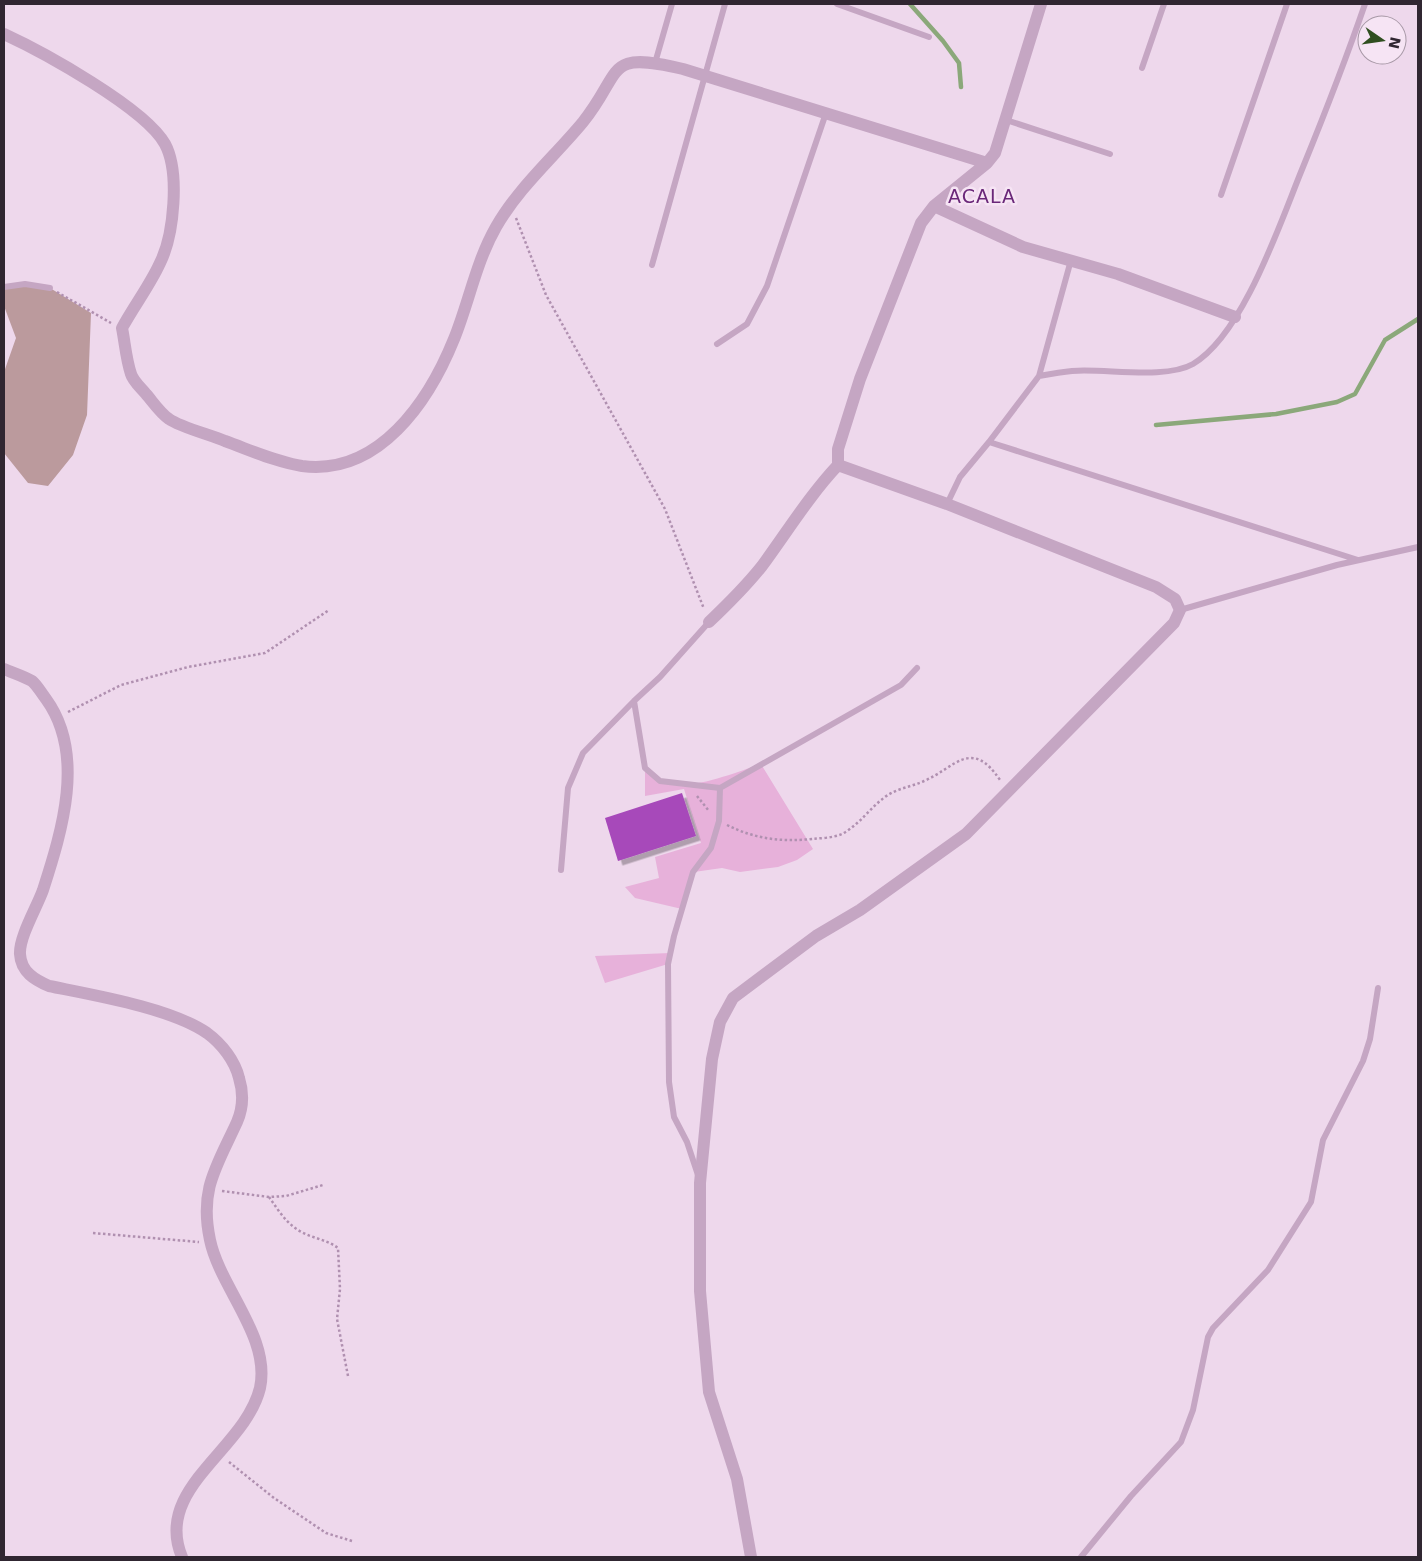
<svg xmlns="http://www.w3.org/2000/svg" width="1422" height="1561" font-family="'DejaVu Sans',sans-serif">
<defs>
<filter id="shadow"><feDropShadow dx="4.5" dy="4.5" stdDeviation="0" flood-color="#0004"/></filter>
</defs>
<rect width="100%" height="100%" fill="#eed8ec"/>
<path fill="#bb9a9d" d="M25,284l25,4 41,25 -4,102 -14,40 -25,31 -20,-3 -24,-30v-81l12,-34 -12,-32v-19z"/>
<path fill="#e7b1da" d="M761,764l52,85 -16,11 -19,7 -38,5 -18,-4 -28,4 -12,37 -47,-11 -10,-11 34,-9 -4,-21 46,-14 -17,-54 -39,7v-28c4,4 10,10 15,13 25,13 76,-9 101,-17z
M670,953l-2,11 -63,19 -10,-27z"/>
<g fill="none" stroke-linecap="round" stroke-linejoin="round">
<path stroke="#8ba87a" stroke-width="4.5" d="M910,4l33,37 16,22 2,24
M1156,425l120,-11 61,-12 18,-8 30,-54 33,-21"/>
</g>
<path fill="#a74aba" filter="url(#shadow)" d="M682,793l14,43 -78,25 -13,-43z"/>
<g fill="none" stroke-linecap="round" stroke-linejoin="round">
<path stroke="#b090b0" stroke-width="2.5" stroke-dasharray="2.5 2.5" stroke-linecap="butt" d="M516,218l30,77 119,214 39,100
M57,292l54,31
M68,712l53,-27 67,-18 77,-14 64,-43
M697,796l12,15
M727,825c28,14 54,17 85,14 9,-1 21,-1 30,-5 17,-9 28,-26 43,-37 12,-9 26,-10 39,-16 31,-13 47,-44 76,-1
M222,1191l47,6 17,-1 37,-11
M269,1197c8,11 16,25 29,33 12,8 28,9 40,18l2,41 -3,30 11,57
M93,1233l106,9
M229,1462l45,36 52,35 26,8"/>
<path stroke="#c5a6c3" stroke-width="6" d="M837,4l92,33
M655,63l17,-59
M1142,68l22,-64
M1006,120l104,34
M1221,195l66,-191
M652,265l73,-261
M4,287l21,-3 25,4
M717,344l30,-20 20,-38 59,-173
M1039,376l32,-116
M989,442l369,118
M947,504l13,-27 29,-35 50,-66c11,-2 22,-4 33,-5 32,-3 93,9 121,-7 51,-30 88,-144 110,-197 22,-54 43,-108 62,-163
M1180,610l157,-45 81,-18
M720,788l181,-103 16,-17
M561,870l7,-82 15,-35 51,-52
M698,1175l-11,-33 -13,-25 -5,-35 -1,-118 6,-28 19,-64 18,-24 8,-27 1,-33 -60,-7 -15,-13 -11,-67 26,-24 49,-55
M1081,1557l50,-61 50,-54 12,-32 15,-73 5,-9 55,-58 43,-68 12,-62 40,-79 7,-22 8,-51"/>
<path stroke="#c5a6c3" stroke-width="12" d="M4,34c39,18 141,74 161,110 15,28 9,91 -5,119 -10,22 -26,43 -38,65 3,15 4,31 9,46 2,7 10,14 15,20 7,8 14,19 23,25 11,8 42,16 56,22 25,9 51,21 77,25 77,10 127,-65 152,-127 15,-37 22,-77 42,-112 23,-40 58,-70 87,-105 41,-51 20,-72 100,-53l304,94 8,-10 46,-149
M934,206l89,41 95,27 117,43
M709,622c19,-18 37,-36 53,-56 25,-34 47,-70 76,-101v-16l22,-70 61,-156 13,-17 53,-43
M4,669c9,4 19,7 28,12 5,4 10,13 14,18 40,55 16,132 -3,191 -6,17 -24,47 -23,64 1,18 15,26 29,32 44,9 122,22 158,47 15,11 28,28 32,45 5,16 4,30 -2,44 -20,44 -38,67 -27,118 10,48 61,97 50,148 -15,62 -107,100 -78,169
M751,1557l-14,-78 -28,-87 -9,-101v-108l12,-124 8,-37 13,-24 83,-62 44,-26 106,-76 208,-211 6,-13 -5,-11 -19,-12 -209,-83 -109,-39"/>
</g>
<g text-anchor="middle" dominant-baseline="central" stroke-width="5" stroke-linejoin="round" paint-order="stroke">
<g font-size="19" letter-spacing="1" fill="#6a2779" stroke="#f6e4f4">
<text x="982" y="196">ACALA</text>
</g>
</g>
<rect width="1422" height="1561" fill="none" stroke="#302631" stroke-width="10"/>
<g transform="translate(1382 40) rotate(103)"><circle r="24" fill="#f6e4f4" stroke="#a798a6"/>
<path d="M0-4L9 19L0 12L-9 19Z" fill="#304f20"/>
<text y="-8" font-size="14" font-weight="bold" text-anchor="middle" fill="#302631">N</text>
</g>
</svg>
